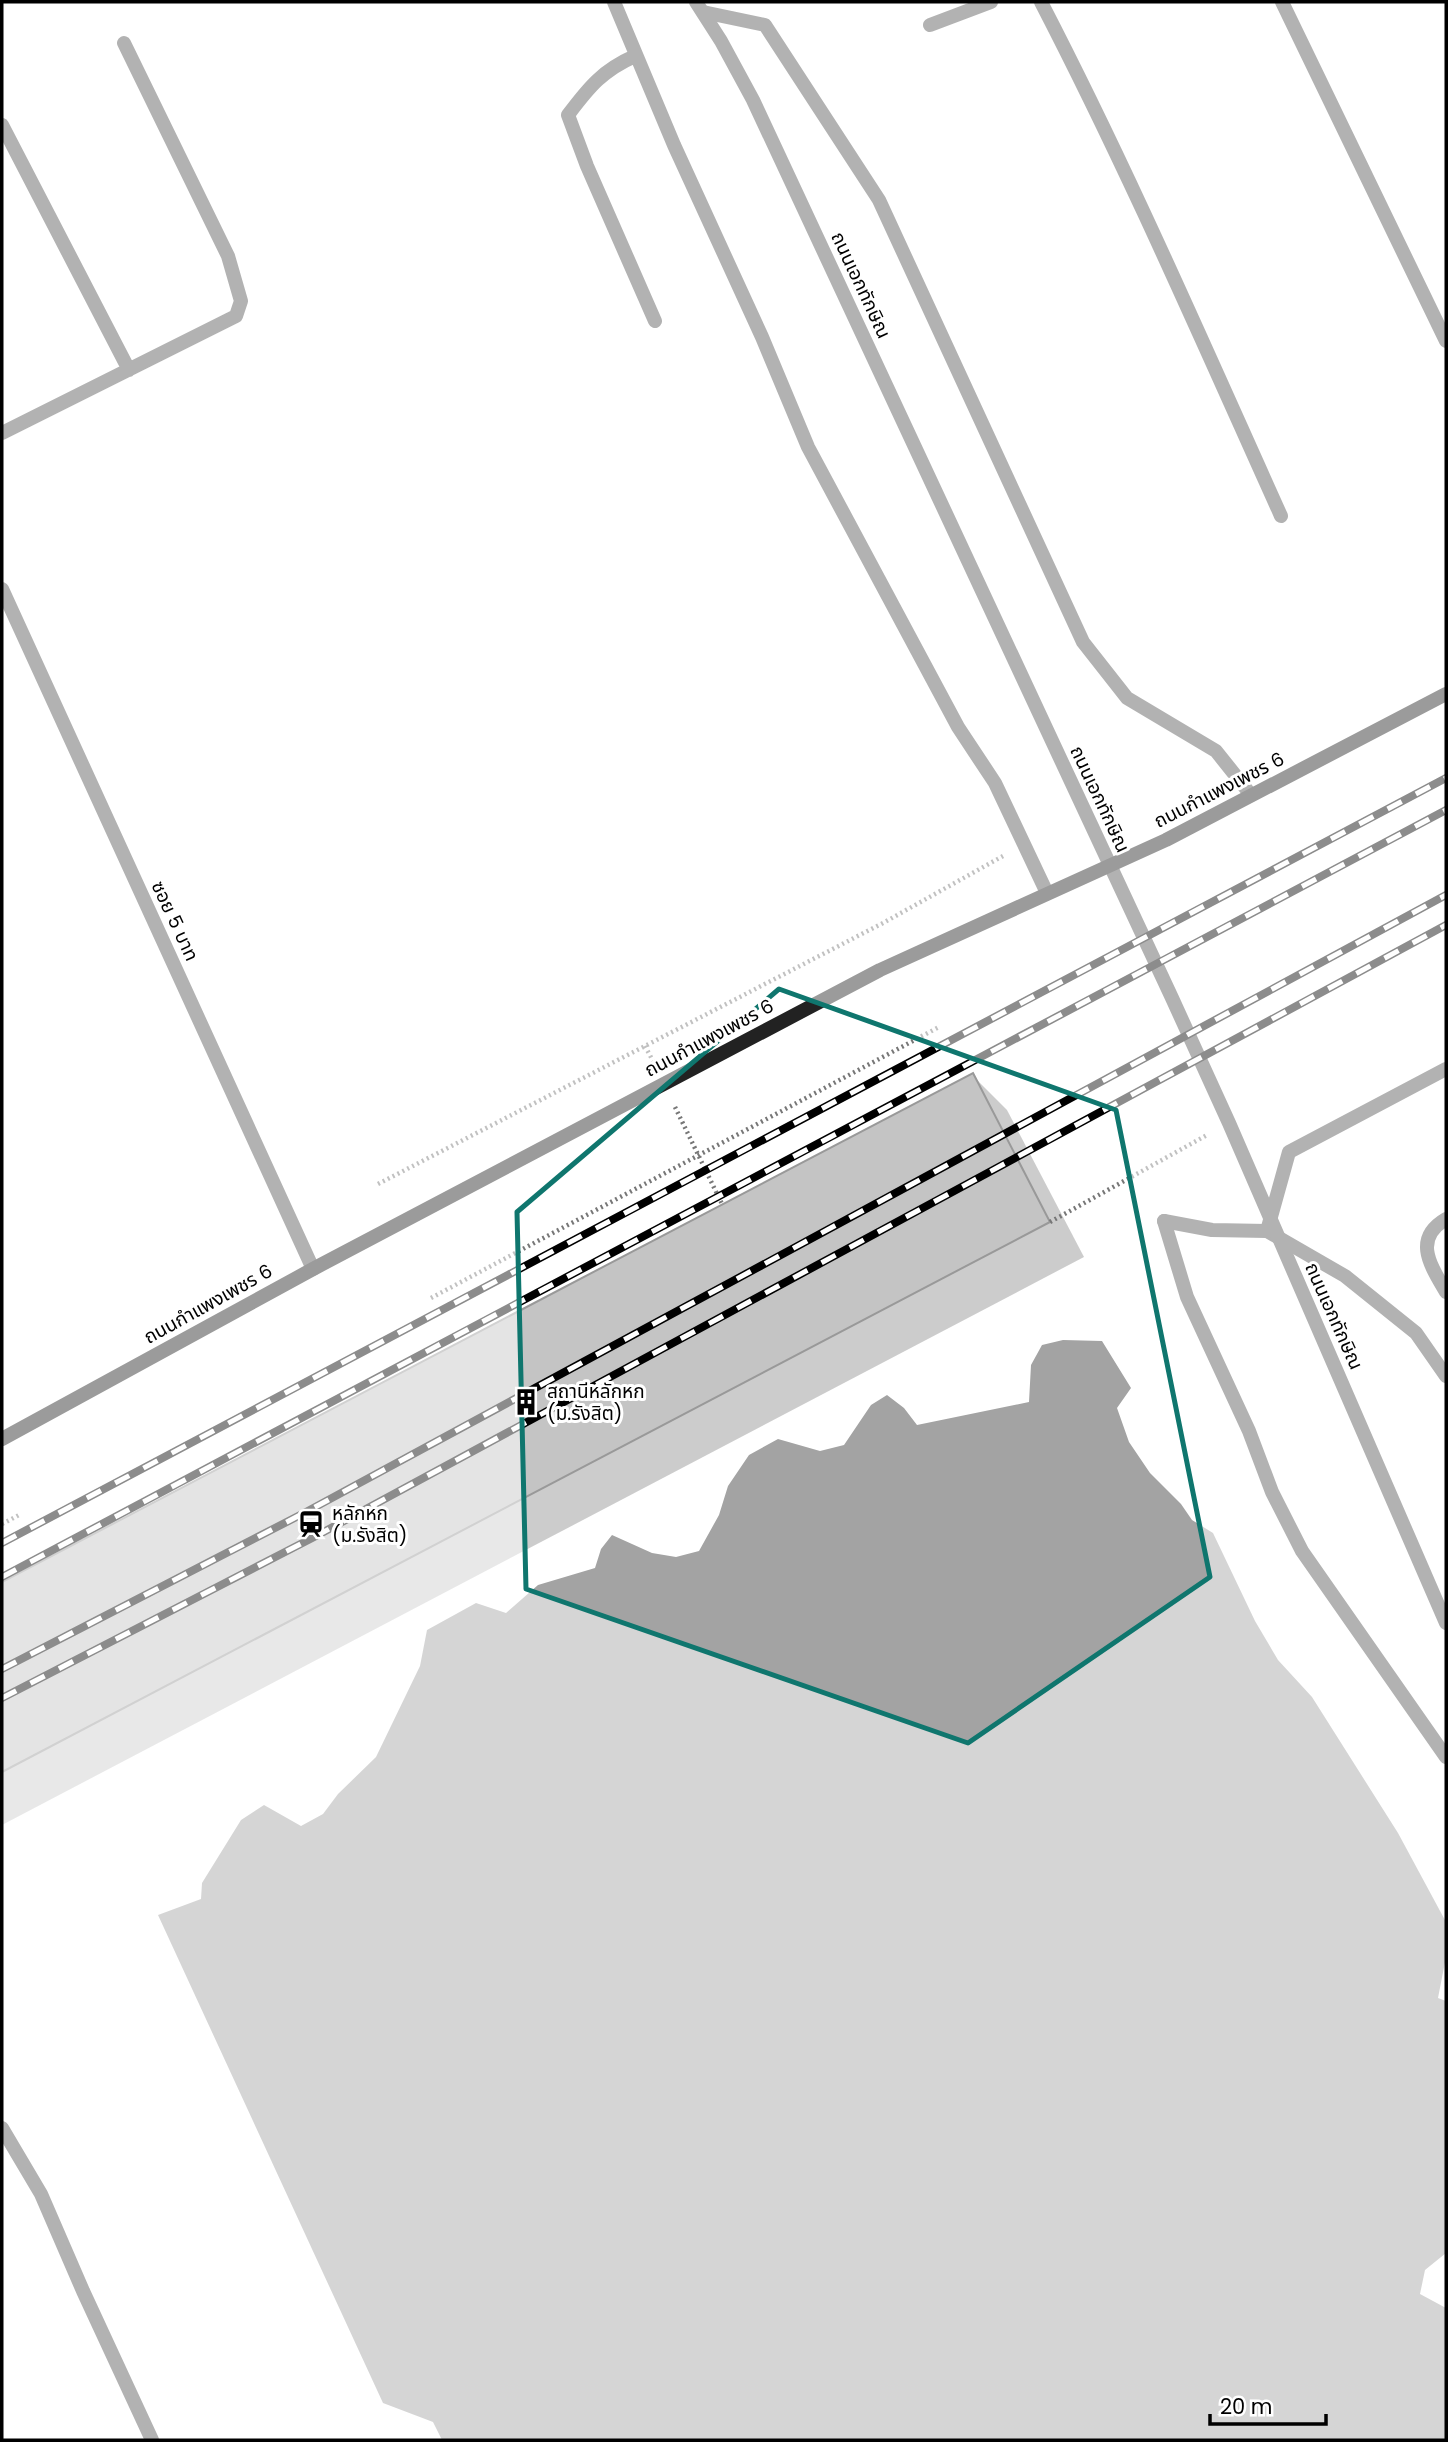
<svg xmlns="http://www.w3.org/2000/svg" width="1448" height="2442" font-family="Poppins,'Noto Sans Thai',sans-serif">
<rect width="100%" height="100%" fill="#fff"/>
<path fill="#a3a3a3" d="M1063,1340l39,1 29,47 -14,20 12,34 21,31 31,31 11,16 21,13 42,88 23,39 34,37 86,136 48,89v35l-8,41 8,3v252l-21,17 -5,24 26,14v132h-1004l-9,-18 -50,-19 -225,-488 43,-16 1,-16 39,-63 23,-15 37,21 22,-12 15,-20 38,-37 44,-91 7,-36 49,-27 30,10 32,-28 57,-17 6,-19 11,-14 40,18 24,4 23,-6 20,-36 9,-29 21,-31 29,-16 42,12 24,-6 27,-40 16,-10 17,13 13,17 112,-23 2,-37 11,-20z"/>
<path fill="#0003" d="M972,1075l35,35 77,147 -1082,568v-241z"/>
<path fill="#c4c4c4" stroke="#999" stroke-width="2" d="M973,1073l77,149 -1048,550v-190z"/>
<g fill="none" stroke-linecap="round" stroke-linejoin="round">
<path stroke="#777" stroke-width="4.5" stroke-dasharray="2 3.5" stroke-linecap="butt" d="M645,1046l8,15
M675,1107l47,97
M378,1184l505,-261 120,-67
M1050,1222l157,-87
M431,1298l508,-271
M2,1524l19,-10"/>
<path stroke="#555" stroke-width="14" d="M703,12l62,13 114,175 204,442 44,56 89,53 35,44
M1164,1221l48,9 55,1 78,45 71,57 30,43"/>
<path stroke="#555" stroke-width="14" d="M614,2l60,143 88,192 46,110 150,280 37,56 52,110
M1041,2c87,168 162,341 240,514
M1282,2l164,339
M930,25l61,-23
M635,56c-32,14 -46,31 -67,59l19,51 68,155
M2,125l127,245
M2,433l234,-117 5,-15 -13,-45 -104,-213
M2,589l311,680
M1446,1219c-34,20 -15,47 0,73
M1164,1221l23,76 62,134 23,61 30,59 144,206
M1267,1231l22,-79 157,-83
M2,2128l39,66 42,97 69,149"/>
<path stroke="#555" stroke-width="14" d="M696,2l25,39 32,59 419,898 57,125 217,500"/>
<path stroke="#222" stroke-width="14" d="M2,1439l311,-170 567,-299 286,-130 280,-146"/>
<defs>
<path id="rail" d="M2,1543l1444,-765
M2,1577l1444,-767
M2,1669l304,-157 1140,-617
M2,1698l316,-163 1128,-610"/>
</defs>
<use href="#rail" stroke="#000" stroke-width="8"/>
<use href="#rail" stroke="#fff" stroke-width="5" stroke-dasharray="16" stroke-linecap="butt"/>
</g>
<path d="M0 0H1448V2442H0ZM779,989l337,121 94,467 -242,166 -442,-154 -9,-377z" fill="#fff" fill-opacity=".55" fill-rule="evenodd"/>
<path fill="none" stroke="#0f766e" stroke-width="5" stroke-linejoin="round" d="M779,989l337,121 94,467 -242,166 -442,-154 -9,-377z"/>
<defs>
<symbol id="building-bare" viewBox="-9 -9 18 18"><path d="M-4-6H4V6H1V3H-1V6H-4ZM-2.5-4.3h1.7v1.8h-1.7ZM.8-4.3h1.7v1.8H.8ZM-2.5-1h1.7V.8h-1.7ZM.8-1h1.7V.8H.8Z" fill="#000" stroke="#fff" stroke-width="2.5" paint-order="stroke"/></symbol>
<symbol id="station-bare" viewBox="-9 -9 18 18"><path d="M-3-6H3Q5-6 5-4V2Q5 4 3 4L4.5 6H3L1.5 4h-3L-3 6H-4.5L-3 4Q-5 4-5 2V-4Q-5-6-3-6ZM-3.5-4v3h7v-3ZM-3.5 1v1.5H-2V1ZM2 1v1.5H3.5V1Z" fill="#000" stroke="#fff" stroke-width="2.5" paint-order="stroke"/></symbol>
</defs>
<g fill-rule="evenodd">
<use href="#building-bare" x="507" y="1383" width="38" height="38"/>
<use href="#station-bare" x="292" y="1505" width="38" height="38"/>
</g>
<g text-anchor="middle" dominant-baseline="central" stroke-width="6" stroke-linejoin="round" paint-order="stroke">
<g font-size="19" fill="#000" stroke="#fff">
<text transform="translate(861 285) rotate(65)">ถนนเอกทักษิณ</text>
<text transform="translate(1219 790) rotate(-27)">ถนนกำแพงเพชร 6</text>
<text transform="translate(1100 799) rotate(65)">ถนนเอกทักษิณ</text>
<text transform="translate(175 921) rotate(65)">ซอย 5 บาท</text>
<text transform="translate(709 1038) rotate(-28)">ถนนกำแพงเพชร 6</text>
<text transform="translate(208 1304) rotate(-29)">ถนนกำแพงเพชร 6</text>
<text transform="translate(1334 1316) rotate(66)">ถนนเอกทักษิณ</text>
</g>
<g font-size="19" fill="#000" stroke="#fff" text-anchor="start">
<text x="547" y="1391">สถานีหลักหก<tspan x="547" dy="22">(ม.รังสิต)</tspan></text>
<text x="332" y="1513">หลักหก<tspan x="332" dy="22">(ม.รังสิต)</tspan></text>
</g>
</g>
<rect width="1448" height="2442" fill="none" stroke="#000000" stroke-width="7"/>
<path d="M1210 2414v10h116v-10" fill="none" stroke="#000000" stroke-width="3.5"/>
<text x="1220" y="2414" font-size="21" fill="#000000" stroke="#ffffff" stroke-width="5" paint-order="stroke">20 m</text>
</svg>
